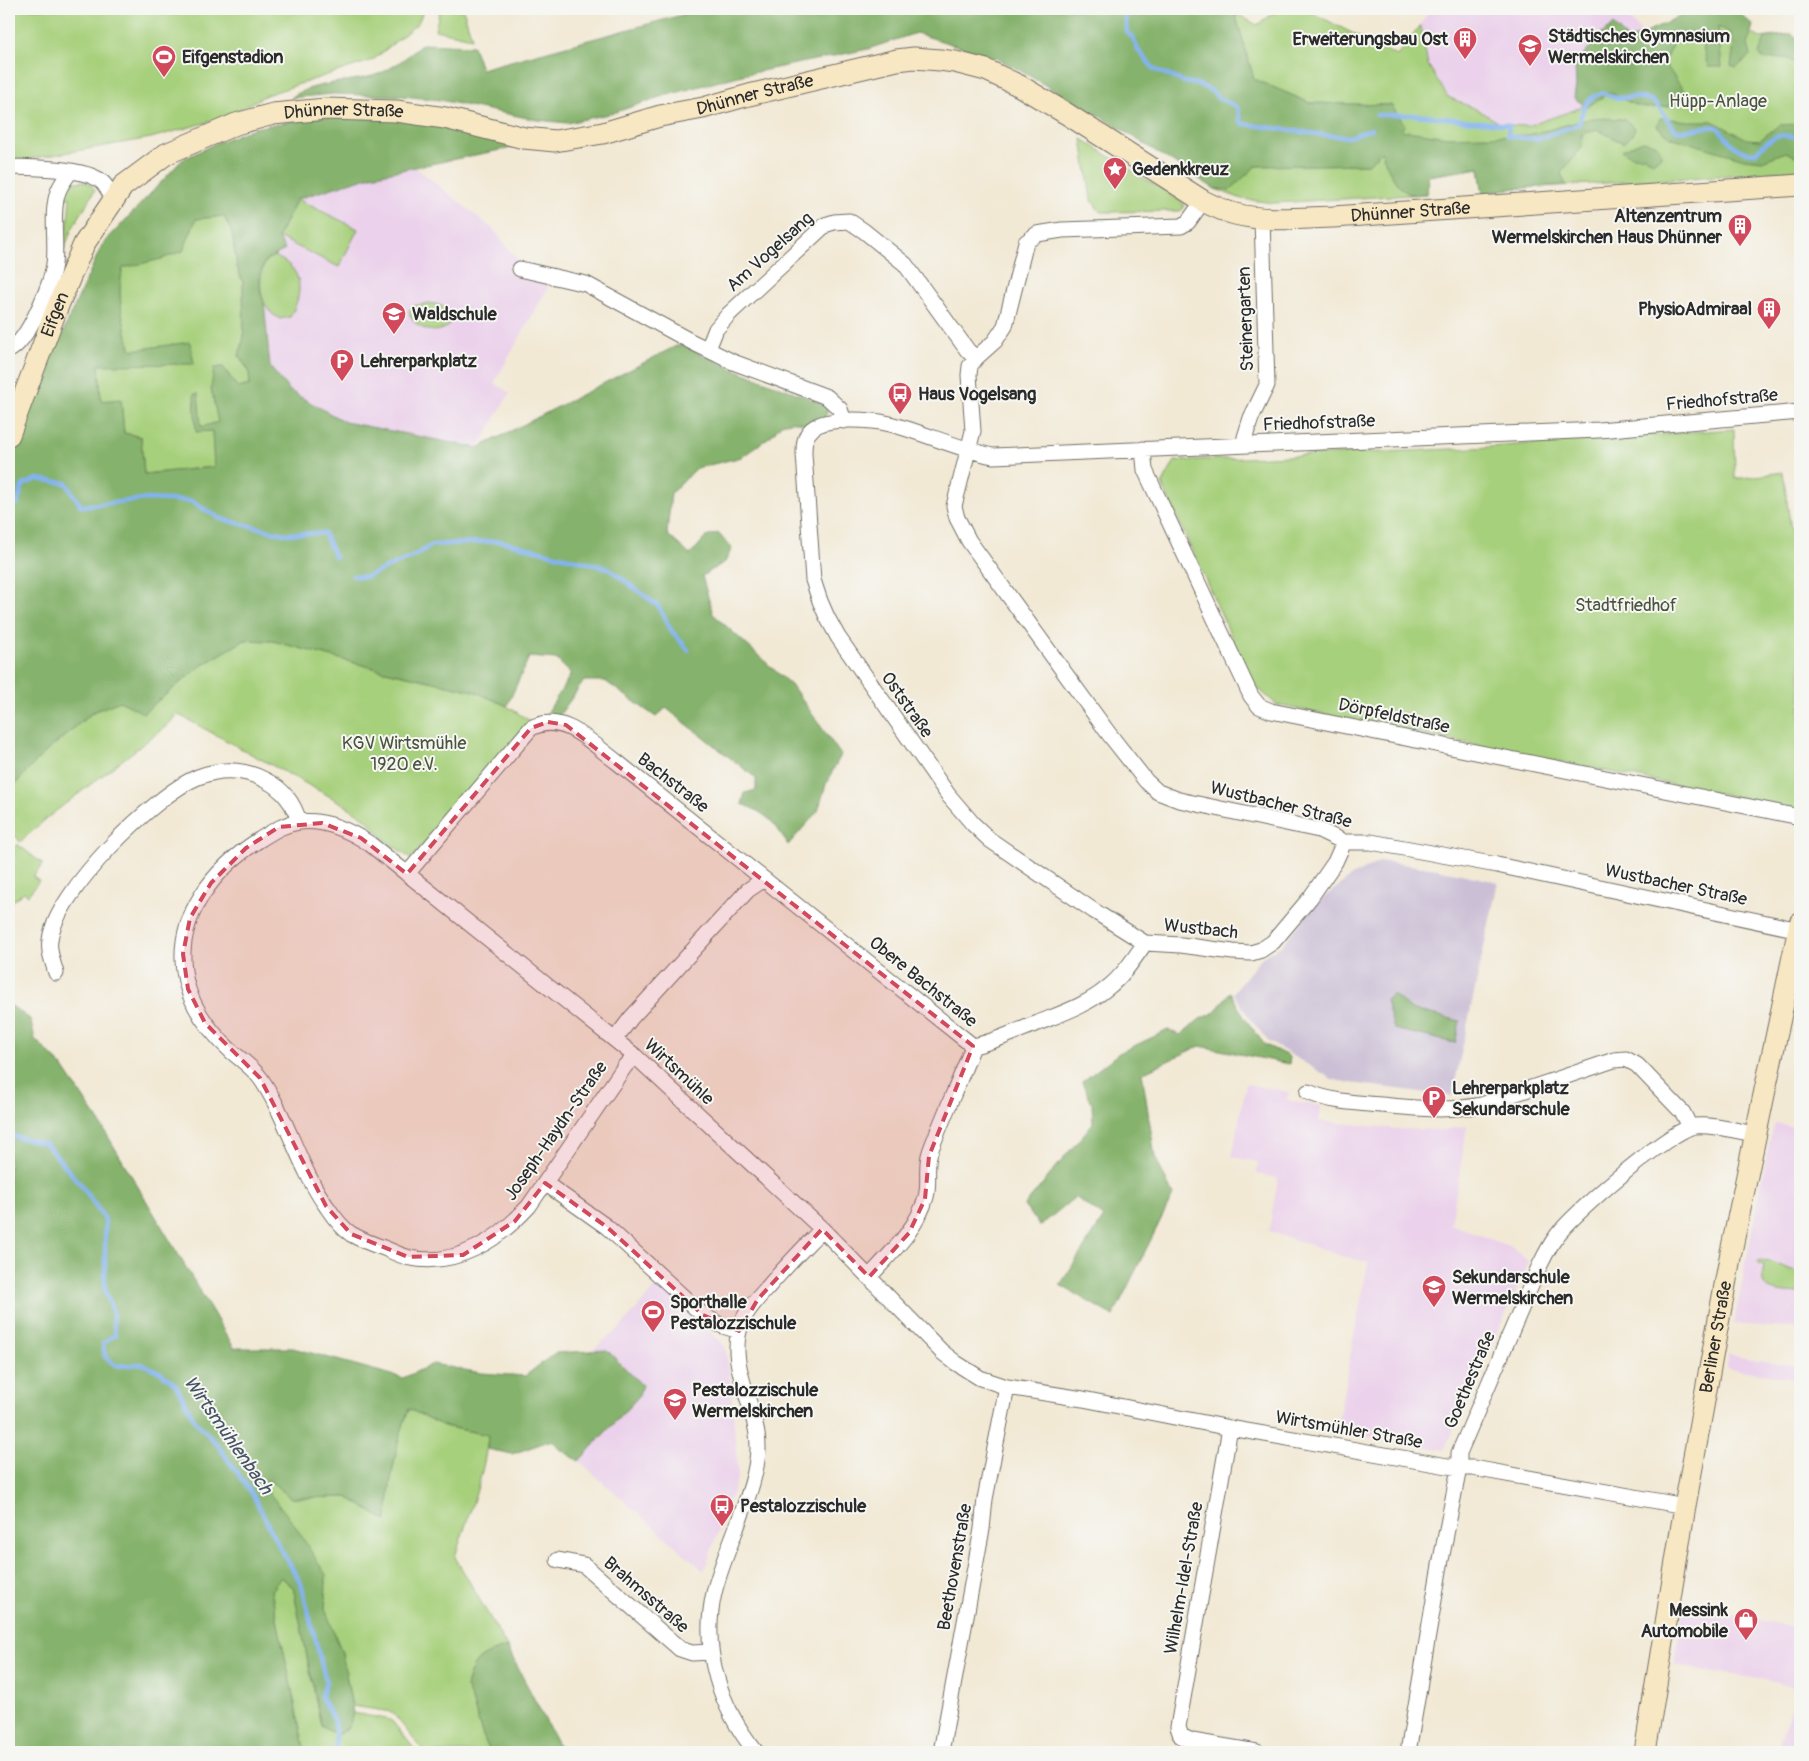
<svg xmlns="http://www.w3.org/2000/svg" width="1809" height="1761" font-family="Pangolin,sans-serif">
<rect width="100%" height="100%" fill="#f6f6f2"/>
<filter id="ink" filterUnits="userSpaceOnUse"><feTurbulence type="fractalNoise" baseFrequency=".02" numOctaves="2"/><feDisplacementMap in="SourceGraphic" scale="10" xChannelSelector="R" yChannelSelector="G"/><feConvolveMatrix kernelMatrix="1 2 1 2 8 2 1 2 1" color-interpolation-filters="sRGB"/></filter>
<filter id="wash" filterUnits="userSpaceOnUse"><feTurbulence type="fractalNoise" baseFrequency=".0096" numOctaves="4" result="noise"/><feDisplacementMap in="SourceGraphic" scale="20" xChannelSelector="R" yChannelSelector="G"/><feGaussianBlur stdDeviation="1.12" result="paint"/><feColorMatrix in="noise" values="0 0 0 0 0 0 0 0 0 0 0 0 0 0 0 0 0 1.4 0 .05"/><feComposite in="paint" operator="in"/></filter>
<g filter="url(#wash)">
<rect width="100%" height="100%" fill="#f2e9d5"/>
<path fill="#ebd1eb" d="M1430,9h193l1,4 30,34 -42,43 -38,20 -46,16 -25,-1 -25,-15 -30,-13 -20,-32 -8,-40z
M415,167l78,62 28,35 28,22 -55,97 16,10 -32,55 -133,-26 -55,-31 -20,-24 -6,-65 -4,-11 18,-54 19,-38 74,-23z
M1246,1084l43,8 -2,8 34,6 -2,15 79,8 46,1 23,-4 -16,98 60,23 18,15 -85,188 -108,-19 32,-169 -27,-6 -72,-25 9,-53 -21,-4 1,-12 -26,-5z
M1775,1123l25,5v201l-66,-5 35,-181z
M658,1284l67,62 6,40 7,91 -34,94 -125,-110 60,-65 -32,-46h-15l27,-21z
M1728,1355l72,12v13l-73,-12z
M1683,1606l117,22v124h-24l22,-64 -33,-8 -90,-14z"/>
<path fill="#cbbfd5" d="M1381,861l56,8 61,13 -46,214 -109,-14 -11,-3 -64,-38 -19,-24 -16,-24 29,-36 19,-11 38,-45 34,-26z"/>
<path fill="#a7d07c" stroke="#697e54" d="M9,9h415l-6,14 -45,37 -107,35 -40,22 -75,21 -128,22 -14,-2z
M440,9h23l9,29 -37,-8z
M1280,9h25l92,47 23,-31 8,40 20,32 30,13 25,15 25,1 46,-16 38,-20 31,-36 75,-41 42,25 32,-4 8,7v129l-109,8 -185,11 -23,5 -4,-26 -51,8 -1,18 -153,9 -32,-4 -27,-10 15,1 26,-24 113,-2 22,-59 -81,-2 -56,-24 -19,-66 22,12z
M1082,139l100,63 2,3 -1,4 -3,2 -80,1 -9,-13z
M82,181l8,3 5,6 -23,39 -10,25 -3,-18 8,-1 3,-38 -10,5 2,-6 9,-13z
M297,199l61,30 -19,38 -61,-30z
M224,216l8,17 5,34 6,15 1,55 -5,19 10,15 1,14 -12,4 -15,-22 -12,21 7,34 -6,8 2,37 -70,7 -3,-37 -17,-4 -3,-33 -20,1 -2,-36 31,-18c-7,-25 -14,-53 -7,-80l38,-8 22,-8 13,-32z
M274,256c30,12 30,36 16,61l-10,2c-22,-11 -23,-39 -14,-59z
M429,303c11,1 29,8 20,21 -1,2 -3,4 -6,5 -13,6 -32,-4 -34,-18l4,-5z
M1734,429l1,50 48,-7 11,80 6,2v256l-523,-105 -24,-21 -91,-200 13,-23 300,-13z
M245,640l28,1 108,29 93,21 33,15 23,15 -119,138 -27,-20 -18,-20 -26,-17 -163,-88 -8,10 -122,94 -27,24 -4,-6 -7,7v-52l32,-35 52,-44 27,-11 23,11 59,-47z
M17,844l26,20 -10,13 6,4 -11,14 -4,-3 -15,12v-52z
M1757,1261l15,1 28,12v20c-9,-1 -34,0 -37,-12 -1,-4 0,-11 1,-16l-5,-1z
M409,1409l35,17 44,9c-3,41 -21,83 -33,122l52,90c-26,9 -34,10 -41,40 11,20 12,45 25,65h-67l-32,-40 -40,-6 -10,-53 -17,-44 1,-34 -66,-93 9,-2 23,18 55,-1 39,24 2,-25 11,-59z
M281,1577l12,10 28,139 16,9 12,-8 4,-14 38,7 26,32h-112l-34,-161z"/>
<path fill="#85b26c" stroke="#586e4c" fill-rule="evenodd" d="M704,9h528l3,4 19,66 56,24 81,2 14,20 -4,5 46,7 81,-2 65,-17 31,1 11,9 -3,7 -9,8 -25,-13 -16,4v13l-21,26 5,12 -60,4 -23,5 -4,-26 -51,8 -1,18c-5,0 -12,1 -16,0 -17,-5 -24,-29 -30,-43l-12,13 -113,2 -26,24 -15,-1 -102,-65 -101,-58 -16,-8 -80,-25 -48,16 -126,26 -82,22 -47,16 -46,10 -30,-3 -97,-20 -38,-4 -69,-2 -42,4c20,-17 66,-15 90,-25 15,-7 29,-18 41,-29l51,2 8,23z
M1704,9l34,3 15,13 -5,20 3,10 -15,13 -5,-2 3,-21 -3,-12 -13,-6 4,40h-14l-6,-22 -6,-12 -21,6 -11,23 20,29 -10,14c-32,5 -36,3 -64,-13l-23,15 -13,-9 2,-13 -1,-19 24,-30 14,-11 16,15 30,-13 27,-15z
M1792,34l8,7v24l-15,-7 -22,1 -4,-5 6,-16z
M315,117l83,1 127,27 -154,31 -74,23 -19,38 7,13 -19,10 -6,13v18l4,11 6,65 20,24 55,31 133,26 202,-104 51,24 96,37c3,13 -10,21 -22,19 -3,0 -5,-2 -8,-2 -5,-1 -11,1 -16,2l-9,11 -30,22 -45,11 -26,25 -4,41 23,21 16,-18 12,-4 14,15 -7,14 -23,14 11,38 80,73 48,68 -15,29 -8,27 -30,34c-14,-24 -21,-31 -46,-41l3,-11 11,-3v-12l-90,-70 -10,9 -51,-36h-21l-26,36 -12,-2 25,-41 -15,-15 -27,-2 -22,49 -33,-15 -93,-21 -108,-29 -28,-1 -43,25 -59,48 -23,-12 -27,11 -52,44 -32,35v-374l53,-83 40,-89 80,-85 32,-16 40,-16zM224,216l8,17 5,34 6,15 1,55 -5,19 10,15 1,14 -12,3 -15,-21 -9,1 -3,20 7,34 -17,5 -3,-33h-4l2,38 16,-1 2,36 -70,7 -3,-37 -17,-4 -3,-34 -20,2 -2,-36 95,-1 -4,-22 -57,8 -3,-2c-7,-26 -14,-54 -7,-80l38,-9 22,-8 13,-32z
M1660,118l29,3h23l35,18 13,1 19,-15 21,-1v34l-14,-6 -24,9 -18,-2 -74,-22 -13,-11z
M1643,141c10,2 18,3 18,15l-8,7 -8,-7c-10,1 -15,1 -23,-6z
M1230,992l14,25 20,27 26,13 -1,7 -89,-18 -58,27 13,84 18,38 -60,121 -53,-31 44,-68 -29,-20 -35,29 -16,-20 69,-83 -1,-19 -10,-22 37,-29 49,-23 12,5 20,-16 15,-7z
M1393,994l17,15 50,12 -5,22 -61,-14 -8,-29z
M9,1004l21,15 5,20 27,27 38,57 134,225h59l110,30 30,-14 48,9 44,3 30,-23 52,-3 35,35 -3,11 -60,65 -19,-12 -8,-9 -40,14 -25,-5 1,-14 -44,-9 -35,-17c-14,36 -20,74 -22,112l-40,-24 -56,1 -22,-18 -9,2 32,39 34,54 -1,34 17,44 11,60 -4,14 -12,8 -16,-9 -28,-139 -12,-10 -10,14 34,161h-296v-680h1l7,-8 -8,-7z
M507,1647l55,105h-71c-13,-20 -14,-45 -25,-65 7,-30 15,-31 41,-40z"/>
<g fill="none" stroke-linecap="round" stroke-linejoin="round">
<path stroke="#84b3ee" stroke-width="4.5" d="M1124,9l3,23 6,6 5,12 16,19 30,13 13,2 15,7 7,8 13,5 6,4 2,13 4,3 81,11 24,2 22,-8
M1377,115h40l92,10 -1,11 29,3 42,-15c5,-17 5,-24 22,-31l14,5 21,-1 15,3 6,5 18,25c17,3 25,-5 42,-3 13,13 17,26 38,26 18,-17 20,-21 45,-15
M9,503l8,1 6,-19 14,-6 29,4 15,23 66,-7 44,2 30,18 63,15 40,-1 11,24
M353,576l12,1 47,-20 20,-12 68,-4 108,27 50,38 13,24 17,20
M9,1135l37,9 35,41 24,34v71l7,19 3,26 -12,8 2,14 12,9 25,-2 18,8 16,13 19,36 21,22 37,52 28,55 20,33 25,99 -5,15 14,26 1,29"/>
</g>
</g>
<g filter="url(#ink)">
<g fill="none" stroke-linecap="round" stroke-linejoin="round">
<defs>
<path id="minor" d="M9,167c22,1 81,0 95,17 4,5 7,12 11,17
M1203,201l-15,21 -7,4 -119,4 -25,4 -11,8 -21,84 -10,15 -19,17 -6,8 -1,9 4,56 -19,75 3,12 12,23 140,193 37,47 12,11 21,8 140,30 25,12h27l126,23 302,65
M520,269l66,15 106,58 41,20 94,35 13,12 4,12
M708,349l8,-20 13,-15 96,-89 9,-3 15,-1 15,10 41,33 63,87 8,7
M9,350c19,-8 42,-66 45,-86 3,-22 -3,-47 3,-69 2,-9 8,-16 13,-23
M1244,444l1,-7 6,-19 16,-33 -5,-167
M1143,449l2,21 106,226 8,10 12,5 529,106
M1344,842l-9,20 -25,36 -37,44 -12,8 -10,3 -18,-1 -52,-7 -36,-2 -51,-32 -104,-71 -17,-16 -24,-28 -111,-159 -11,-20 -7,-16 -7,-21 -9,-126c0,-9 0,-18 8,-25 14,-13 61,-9 78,-5 35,9 68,25 103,32l606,-26 201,-18
M407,874l124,-146c33,-17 61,16 86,34l356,284
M56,973c-3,-11 -8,-22 -6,-33 5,-47 105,-146 148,-163 23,-9 46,-8 67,3 18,9 29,23 34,42
M615,1039l16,-21 117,-128 15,-10
M973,1046c22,-4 43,-15 65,-23 22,-9 49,-18 68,-34 16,-12 28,-30 39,-46
M635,1056l-10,10 -96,140c-30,33 -71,61 -119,52 -9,-2 -17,-6 -26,-10 -9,-3 -26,-10 -33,-14 -9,-6 -18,-18 -24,-27 -28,-39 -39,-88 -66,-128 -8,-11 -18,-18 -29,-27 -24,-22 -44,-48 -48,-81 -8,-56 31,-103 75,-131 13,-8 24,-16 40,-18 26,-3 50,8 71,22l265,212 187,173 120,123 14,11 24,15 27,9 76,12 147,29 229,40h14l212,38
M1308,1092c23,10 48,11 73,13 33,3 67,7 100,0l133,-45 12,-1 11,6 46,48 7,14
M545,1183l62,44 96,88 17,10 19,6
M869,1277c21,-23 49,-49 57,-80 4,-15 -1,-31 4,-45 13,-36 30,-71 43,-106
M1230,1428l-52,299 3,9 11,5 65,11
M558,1560l26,5 96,84 12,4 19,-1
M756,1752c-36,-44 -55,-102 -42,-159 5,-21 14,-43 22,-64 9,-25 21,-52 22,-80 1,-42 -35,-87 -15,-129 5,-12 16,-23 25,-33 17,-20 36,-39 54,-58
M941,1752l41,-223 3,-30 22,-112
M1408,1752l32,-187 19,-97v-15l80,-186c5,-10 10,-21 17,-30 15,-22 115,-108 139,-111 17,-2 42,5 60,8"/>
<g id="secondary">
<path id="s1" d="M9,435l48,-127 27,-64 39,-58 43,-32 70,-30 37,-10 53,-5 70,2 49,7 79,20 31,3 48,-8 57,-17 43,-8 46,-13 148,-35 17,-2 26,2 15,2 31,8 34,16 47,28 136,87c10,5 21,10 32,13 31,8 66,4 98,3l467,-32"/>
<path id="s2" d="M1645,1752l40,-246 46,-254 69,-329"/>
</g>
</defs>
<use href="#minor" stroke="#716e66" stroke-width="17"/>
<use href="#secondary" stroke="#716e66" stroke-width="23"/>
<use href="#minor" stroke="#fff" stroke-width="15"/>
<use href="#secondary" stroke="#f8e7c3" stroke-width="21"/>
</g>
</g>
<path fill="#d1495b" fill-opacity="0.2" stroke="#d1495b" stroke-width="4" stroke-dasharray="10 6" stroke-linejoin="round" d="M548,722l18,3 407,321 -44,110 -4,43 -16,34 -40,44 -47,-48 -64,70 -19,32 -36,-16 -96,-88 -62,-44 -30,38 -52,34 -55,2 -57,-23 -25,-28 -66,-128 -55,-55 -17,-34 -5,-35 7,-36 21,-35 35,-35 33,-21 43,-4 39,15 46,36 124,-146z"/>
<defs>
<symbol id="building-pin" viewBox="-11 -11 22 30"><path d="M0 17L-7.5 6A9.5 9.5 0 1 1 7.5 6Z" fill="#d1495b" stroke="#f6f6f2"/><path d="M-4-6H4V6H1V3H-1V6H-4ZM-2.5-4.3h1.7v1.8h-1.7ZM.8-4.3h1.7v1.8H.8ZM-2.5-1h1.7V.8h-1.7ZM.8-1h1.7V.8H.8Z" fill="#fff"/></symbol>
<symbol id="school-pin" viewBox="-11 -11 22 30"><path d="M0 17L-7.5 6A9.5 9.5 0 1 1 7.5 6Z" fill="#d1495b" stroke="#f6f6f2"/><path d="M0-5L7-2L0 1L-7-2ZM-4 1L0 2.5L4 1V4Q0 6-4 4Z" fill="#fff"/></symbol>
<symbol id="stadium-pin" viewBox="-11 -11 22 30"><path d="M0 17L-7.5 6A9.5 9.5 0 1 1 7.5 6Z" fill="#d1495b" stroke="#f6f6f2"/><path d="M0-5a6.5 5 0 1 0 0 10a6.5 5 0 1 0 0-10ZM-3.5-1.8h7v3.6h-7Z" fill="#fff"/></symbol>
<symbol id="sight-pin" viewBox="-11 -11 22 30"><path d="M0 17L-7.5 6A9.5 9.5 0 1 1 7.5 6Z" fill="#d1495b" stroke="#f6f6f2"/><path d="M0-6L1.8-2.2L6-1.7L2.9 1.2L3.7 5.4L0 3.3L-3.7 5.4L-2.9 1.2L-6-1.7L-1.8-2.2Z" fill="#fff"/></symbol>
<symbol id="parking-pin" viewBox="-11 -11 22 30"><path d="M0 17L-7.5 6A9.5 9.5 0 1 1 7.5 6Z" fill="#d1495b" stroke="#f6f6f2"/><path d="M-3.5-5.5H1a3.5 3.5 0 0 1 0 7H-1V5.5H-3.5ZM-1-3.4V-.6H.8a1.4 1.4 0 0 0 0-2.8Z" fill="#fff"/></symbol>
<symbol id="bus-pin" viewBox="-11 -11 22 30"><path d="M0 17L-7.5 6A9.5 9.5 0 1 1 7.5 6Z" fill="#d1495b" stroke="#f6f6f2"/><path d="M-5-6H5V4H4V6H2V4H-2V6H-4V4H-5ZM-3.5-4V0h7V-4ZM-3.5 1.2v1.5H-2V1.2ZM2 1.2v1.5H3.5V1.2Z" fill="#fff"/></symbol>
<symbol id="shop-pin" viewBox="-11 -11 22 30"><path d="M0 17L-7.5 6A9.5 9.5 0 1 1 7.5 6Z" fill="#d1495b" stroke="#f6f6f2"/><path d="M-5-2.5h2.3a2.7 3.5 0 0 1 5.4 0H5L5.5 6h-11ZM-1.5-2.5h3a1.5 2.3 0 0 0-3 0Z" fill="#fff"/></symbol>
</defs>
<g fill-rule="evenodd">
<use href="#building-pin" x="1451" y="25" width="28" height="38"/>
<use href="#school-pin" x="1516" y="32" width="28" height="38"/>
<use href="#stadium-pin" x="150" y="43" width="28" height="38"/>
<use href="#sight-pin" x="1101" y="155" width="28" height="38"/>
<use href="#building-pin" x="1726" y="212" width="28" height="38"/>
<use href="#building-pin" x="1755" y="295" width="28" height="38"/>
<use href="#school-pin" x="380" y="300" width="28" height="38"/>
<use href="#parking-pin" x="328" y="347" width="28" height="38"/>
<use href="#bus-pin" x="886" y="380" width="28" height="38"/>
<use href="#parking-pin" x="1420" y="1084" width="28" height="38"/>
<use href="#school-pin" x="1420" y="1273" width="28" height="38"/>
<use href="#stadium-pin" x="639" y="1298" width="28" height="38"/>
<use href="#school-pin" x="661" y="1386" width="28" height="38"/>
<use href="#bus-pin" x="708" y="1492" width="28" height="38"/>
<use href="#shop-pin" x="1732" y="1606" width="28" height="38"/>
</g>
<g text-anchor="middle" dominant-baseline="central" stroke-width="4" stroke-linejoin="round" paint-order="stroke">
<g font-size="18" font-weight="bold" fill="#2b2b2b" stroke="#f6f6f2" text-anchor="start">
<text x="1548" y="36">Städtisches Gymnasium<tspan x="1548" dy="21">Wermelskirchen</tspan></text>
<text x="1448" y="39" text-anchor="end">Erweiterungsbau Ost</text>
<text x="182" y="57">Eifgenstadion</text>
<text x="1132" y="169">Gedenkkreuz</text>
<text x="1722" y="216" text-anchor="end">Altenzentrum<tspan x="1722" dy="21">Wermelskirchen Haus Dhünner</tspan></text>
<text x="1752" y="309" text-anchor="end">PhysioAdmiraal</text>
<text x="412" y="314">Waldschule</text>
<text x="360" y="361">Lehrerparkplatz</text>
<text x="918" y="394">Haus Vogelsang</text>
<text x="1452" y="1088">Lehrerparkplatz<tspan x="1452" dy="21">Sekundarschule</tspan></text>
<text x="1452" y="1277">Sekundarschule<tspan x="1452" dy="21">Wermelskirchen</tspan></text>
<text x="670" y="1302">Sporthalle<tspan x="670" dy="21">Pestalozzischule</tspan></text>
<text x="692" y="1390">Pestalozzischule<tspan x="692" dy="21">Wermelskirchen</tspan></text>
<text x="740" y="1506">Pestalozzischule</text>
<text x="1728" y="1610" text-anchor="end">Messink<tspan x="1728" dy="21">Automobile</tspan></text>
</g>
<g font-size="18" fill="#2b2b2b" stroke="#f6f6f2">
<text stroke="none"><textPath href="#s1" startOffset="934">Dhünner Straße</textPath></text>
<text stroke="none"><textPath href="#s1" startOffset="514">Dhünner Straße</textPath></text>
<text stroke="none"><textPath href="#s1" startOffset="1635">Dhünner Straße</textPath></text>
<text transform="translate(770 252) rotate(-42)">Am Vogelsang</text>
<text stroke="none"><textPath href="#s1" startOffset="129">Eifgen</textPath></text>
<text transform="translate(1246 319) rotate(-92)">Steinergarten</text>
<text transform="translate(1722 400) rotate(-5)">Friedhofstraße</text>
<text transform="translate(1319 423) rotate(-2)">Friedhofstraße</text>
<text transform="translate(907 705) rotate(55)">Oststraße</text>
<text transform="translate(1394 716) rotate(12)">Dörpfeldstraße</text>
<text transform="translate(673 783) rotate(38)">Bachstraße</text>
<text transform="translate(1281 805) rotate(14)">Wustbacher Straße</text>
<text transform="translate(1676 885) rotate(12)">Wustbacher Straße</text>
<text transform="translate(1201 929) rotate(6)">Wustbach</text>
<text transform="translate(923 982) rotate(39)">Obere Bachstraße</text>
<text transform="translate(679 1072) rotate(43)">Wirtsmühle</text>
<text transform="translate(556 1131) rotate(-55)">Joseph-Haydn-Straße</text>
<text stroke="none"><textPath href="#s2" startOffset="421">Berliner Straße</textPath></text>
<text transform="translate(1470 1380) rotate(-67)">Goethestraße</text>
<text transform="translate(1349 1430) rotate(10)">Wirtsmühler Straße</text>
<text transform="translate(955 1567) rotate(-80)">Beethovenstraße</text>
<text transform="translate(1184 1578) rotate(-80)">Wilhelm-Idel-Straße</text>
<text transform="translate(646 1595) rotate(41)">Brahmsstraße</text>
</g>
<g font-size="18" fill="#4a543f" stroke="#f6f6f2">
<text x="1718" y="101">Hüpp-Anlage</text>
<text x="1626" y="605">Stadtfriedhof</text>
<text x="404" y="743">KGV Wirtsmühle<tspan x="404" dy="21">1920 e.V.</tspan></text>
</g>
<g font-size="19" font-style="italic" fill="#465466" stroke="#f6f6f2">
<text transform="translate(228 1435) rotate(55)">Wirtsmühlenbach</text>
</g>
</g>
<rect width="1809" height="1761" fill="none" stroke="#f6f6f2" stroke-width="30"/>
</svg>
